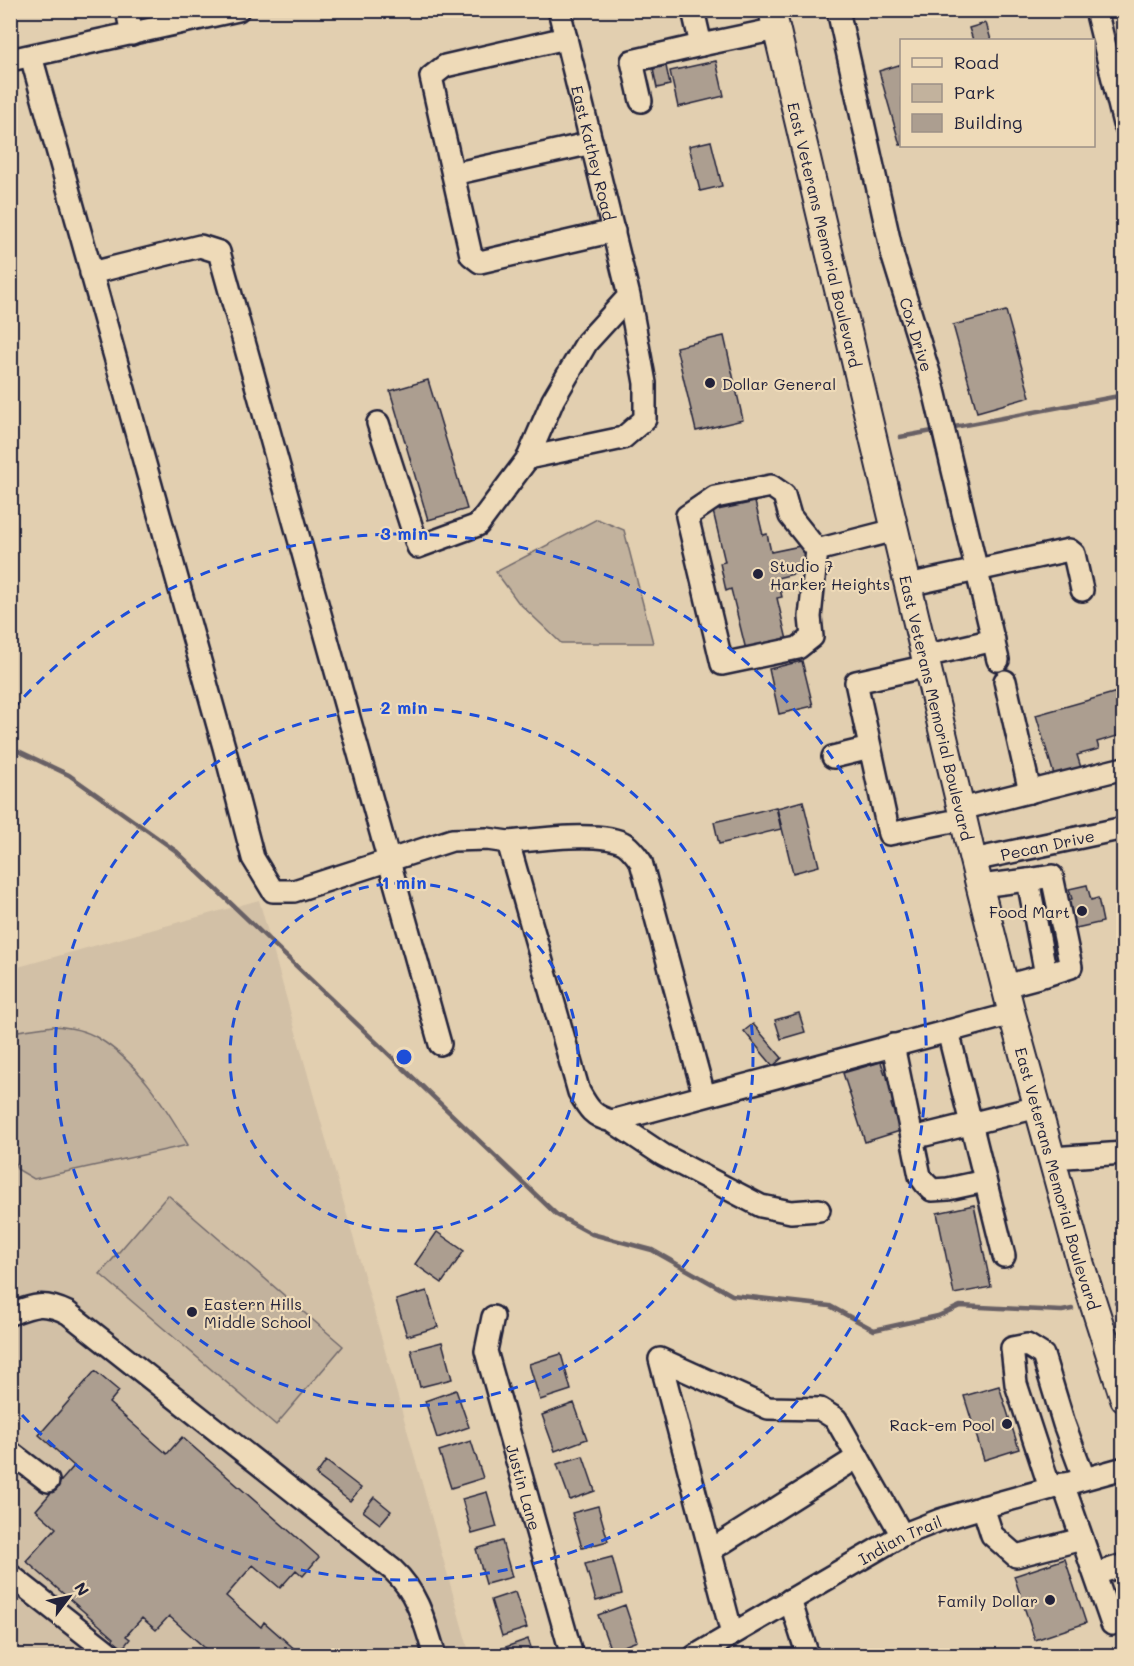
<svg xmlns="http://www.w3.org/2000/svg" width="1134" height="1666" font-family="Mali,sans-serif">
<rect width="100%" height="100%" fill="#e2cfb0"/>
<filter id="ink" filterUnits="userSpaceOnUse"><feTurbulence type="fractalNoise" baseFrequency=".0167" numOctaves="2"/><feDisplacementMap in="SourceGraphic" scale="12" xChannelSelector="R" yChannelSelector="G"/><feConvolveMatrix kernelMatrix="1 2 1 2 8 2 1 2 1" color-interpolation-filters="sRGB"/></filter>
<g filter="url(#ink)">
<path fill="#d2c0a6" d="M259,900l211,755 -459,1v-687z"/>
<path fill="#c2b29d" stroke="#726a6c" stroke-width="1.5" d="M597,519l27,11 29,113h-92l-43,-41 -22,-30z
M53,1026c16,1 32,4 45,12 40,24 67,68 90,107l-154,34 -17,-10 -6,-23v-114z
M168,1195l175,151 -67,79 -176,-151z"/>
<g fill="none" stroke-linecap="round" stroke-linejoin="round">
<path stroke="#686065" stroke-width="4.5" d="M949,428l175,-33
M900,437l38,-7
M10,747l59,28 107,76 381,364 35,19 60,16 80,45 98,11 44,24 64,-14 22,-10 102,5 10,-2
M1116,1303l8,-1"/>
</g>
<path fill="#ac9e90" stroke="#22223b" stroke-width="1.5" d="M986,23l5,17h-18l-4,-12z
M716,61l8,35 -46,11 -8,-36z
M902,64v81h-2l-21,-74z
M666,66l4,19 -13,3 -4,-19z
M711,141l11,45 -22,5 -11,-45z
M1006,311l24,86 -53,15 -24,-87z
M724,336l19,84 -47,11 -20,-84z
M428,380l39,129 -39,11 -38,-129z
M755,502l8,33 4,-1 4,18 34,-7 5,25 -33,8 5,19 -5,1 10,42 -41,10 -15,-61 -5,2 -6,-28 5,-1 -12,-51z
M802,661l11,45 -34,8 -10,-45z
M1124,690v44l-27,8 2,7 -22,6 5,16 -27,7 -19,-63z
M803,801l16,65 -26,7 -16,-65z
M776,807l5,22 -62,15 -5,-22z
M1087,885l4,15 7,-2 5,24 -36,8 -7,-29 12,-2 -3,-10z
M1052,895l11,46 -17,3 -10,-46z
M799,1013l6,19 -24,7 -6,-19z
M753,1024l29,34 -9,8 -29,-35z
M881,1062l4,12 3,-1 9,29 -6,2 9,27 -35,11 -22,-69z
M974,1205l17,82 -37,7 -17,-81z
M437,1232l27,19 -22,32 -27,-19z
M427,1291l11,36 -31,9 -11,-36z
M442,1342l10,37 -32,8 -9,-37z
M561,1354l10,36 -31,10 -11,-36z
M95,1371l24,20 -10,12 58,51 15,-17 137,120 -16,19 -7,-6 -16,18 -27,-23 -27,31 35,31 3,-5 34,30 4,-4 9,8h-97l-45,-40 -13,14 -14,-12 -16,18 4,3 -11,14 -10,-9 5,-6 -88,-77 30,-33 -20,-18 38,-44 -35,-31z
M999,1386l20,63 -35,11 -20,-64z
M456,1390l13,37 -32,11 -12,-37z
M574,1403l13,36 -32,12 -13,-36z
M471,1441l12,37 -32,10 -12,-37z
M583,1456l12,35 -25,9 -13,-36z
M326,1461l35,27 -11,13 -34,-26z
M487,1492l10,35 -25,7 -10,-35z
M374,1497l17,14 -11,13 -17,-13z
M598,1506l10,35 -26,7 -10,-35z
M502,1541l10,36 -26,7 -10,-35z
M612,1557l10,37 -26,7 -11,-37z
M1065,1559l21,64 -51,17 -21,-64z
M515,1592l12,36 -25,8 -11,-36z
M625,1605l12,36 -26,10 -13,-36z
M528,1639l6,17h-28l-3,-8z"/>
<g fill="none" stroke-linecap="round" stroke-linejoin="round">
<defs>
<g id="minor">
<path d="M127,10l5,24"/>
<path id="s1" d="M559,10l70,286 16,87v36l-22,19 -95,20 25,-58 34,-58 42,-46"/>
<path d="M693,10l8,35 76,-16"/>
<path id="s2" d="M838,10l55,247 40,129 65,274"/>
<path d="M1096,10l28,114"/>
<path d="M566,38l-121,28 -14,11 40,178 9,7 134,-31"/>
<path d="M31,56l193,691 29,111 20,33h21l158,-51 35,-1 21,3 71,250c9,16 14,25 33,29l400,-107"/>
<path d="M10,60l228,-50"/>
<path d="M641,101l-9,-40 69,-16"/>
<path d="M453,174l139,-31"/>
<path d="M91,273l109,-27 19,6 221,792"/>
<path d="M378,423l40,124 60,-22 50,-67"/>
<path d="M817,550l-27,-34 -6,-21 -13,-9 -56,11 -28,19 35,148 76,-16 14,-11 -2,-20 7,-67 78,-20"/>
<path d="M908,585l161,-35 5,4 8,36"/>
<path d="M925,656l69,-16"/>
<path d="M928,666l-72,16 33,152 74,-15"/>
<path d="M1005,681l25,111"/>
<path d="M833,757l37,-9"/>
<path d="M961,809l163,-41"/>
<path d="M508,842c27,-2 95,-12 117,2 7,5 11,11 16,18l63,233"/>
<path id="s3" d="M973,860l151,-32"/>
<path d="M1028,880l24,-4 19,91 -25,8"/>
<path d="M980,886l48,-6 18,95 -41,11"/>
<path d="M948,1031l56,225"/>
<path d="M893,1045l27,131 5,7 7,7 16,-1 37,-8"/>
<path d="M612,1121l51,34 98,51 30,6 28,-2"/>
<path d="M913,1138l125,-31"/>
<path d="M1052,1158l72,-5"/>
<path d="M10,1314c24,-9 34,-13 58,-1l325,257c25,23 32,54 42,86"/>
<path id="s4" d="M493,1317l-7,34 86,305"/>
<path d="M10,1452l38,29"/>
<path d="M1063,1484l49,140"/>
<path d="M1050,1488l-34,-104 -4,-36 15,-3 16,10 21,69 20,54"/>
<path d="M983,1507l9,28 24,21 66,-17"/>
<path d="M711,1550l147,-93"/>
<path d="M1095,1574l29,-9"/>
<path d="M10,1575l103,81"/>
<path d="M790,1600l18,56"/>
<path d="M732,1634l-72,-275 108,49 52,1 16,10 66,116"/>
<path id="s5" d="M695,1656l207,-121 38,-15 43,-13 141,-39"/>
</g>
<g id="major">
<path id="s6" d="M772,10l201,850 39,154 69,251 43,134"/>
</g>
</defs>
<use href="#minor" stroke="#22223b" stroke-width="26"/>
<use href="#major" stroke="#22223b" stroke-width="30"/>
<use href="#minor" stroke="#eedab8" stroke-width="21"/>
<use href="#major" stroke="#eedab8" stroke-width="26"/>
</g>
</g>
<g fill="none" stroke="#1d4ed8" stroke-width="3" stroke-dasharray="10 8">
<circle cx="404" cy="1057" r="174"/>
<circle cx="404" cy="1057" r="349"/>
<path d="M12 710A523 523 0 1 1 12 1404"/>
</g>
<g fill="#22223b" stroke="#eedab8" stroke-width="2">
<circle cx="710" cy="383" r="6"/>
<circle cx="758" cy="574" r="6"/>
<circle cx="1082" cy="911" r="6"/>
<circle cx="192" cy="1312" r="6"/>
<circle cx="1007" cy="1424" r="6"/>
<circle cx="1050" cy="1600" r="6"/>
</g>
<g text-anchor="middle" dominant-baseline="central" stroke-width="4.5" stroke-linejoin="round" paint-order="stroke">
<g font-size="16" fill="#22223b" stroke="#eedab8">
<text stroke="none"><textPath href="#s1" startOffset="147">East Kathey Road</textPath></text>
<text stroke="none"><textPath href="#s6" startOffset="231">East Veterans Memorial Boulevard</textPath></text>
<text stroke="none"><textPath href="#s2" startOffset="334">Cox Drive</textPath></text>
<text stroke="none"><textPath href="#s6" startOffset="717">East Veterans Memorial Boulevard</textPath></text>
<text stroke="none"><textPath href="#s3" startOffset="76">Pecan Drive</textPath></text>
<text stroke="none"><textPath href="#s6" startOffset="1203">East Veterans Memorial Boulevard</textPath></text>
<text stroke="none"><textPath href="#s4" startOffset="176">Justin Lane</textPath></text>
<text stroke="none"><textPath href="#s5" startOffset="236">Indian Trail</textPath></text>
</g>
<g font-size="16" fill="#22223b" stroke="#eedab8" text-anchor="start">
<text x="722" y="383">Dollar General</text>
<text x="770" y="565">Studio 7<tspan x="770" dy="18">Harker Heights</tspan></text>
<text x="1070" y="911" text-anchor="end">Food Mart</text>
<text x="204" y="1303">Eastern Hills<tspan x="204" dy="18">Middle School</tspan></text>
<text x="995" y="1424" text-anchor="end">Rack-em Pool</text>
<text x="1038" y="1600" text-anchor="end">Family Dollar</text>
</g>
</g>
<circle cx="404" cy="1057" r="9" fill="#1d4ed8" stroke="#eedab8" stroke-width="3"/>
<g font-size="18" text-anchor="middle" font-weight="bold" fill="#1d4ed8" stroke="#eedab8" stroke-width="4.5" stroke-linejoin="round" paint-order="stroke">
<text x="404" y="540">3 min</text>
<text x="404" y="714">2 min</text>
<text x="404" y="889">1 min</text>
</g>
<rect width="1134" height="1666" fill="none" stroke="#eedab8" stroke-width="36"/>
<rect x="18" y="18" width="1098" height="1630" fill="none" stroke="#22223b" stroke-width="2" filter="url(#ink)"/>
<rect x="900" y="39" width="195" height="108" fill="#eedab8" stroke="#9c9086" stroke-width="1.5"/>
<rect x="912" y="58" width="30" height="9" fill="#eedab8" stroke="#9c9086" stroke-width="1.5"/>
<text x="954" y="69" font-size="18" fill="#22223b">Road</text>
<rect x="912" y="84" width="30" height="18" fill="#c2b29d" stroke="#9c9086" stroke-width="1.5"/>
<text x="954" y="99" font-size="18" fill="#22223b">Park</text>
<rect x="912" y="114" width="30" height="18" fill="#ac9e90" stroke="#9c9086" stroke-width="1.5"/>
<text x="954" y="129" font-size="18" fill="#22223b">Building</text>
<g transform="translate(69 1597) rotate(58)" stroke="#eedab8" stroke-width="4.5" paint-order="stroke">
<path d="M0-4.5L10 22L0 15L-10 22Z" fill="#22223b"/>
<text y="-9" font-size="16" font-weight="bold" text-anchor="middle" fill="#22223b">N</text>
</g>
</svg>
